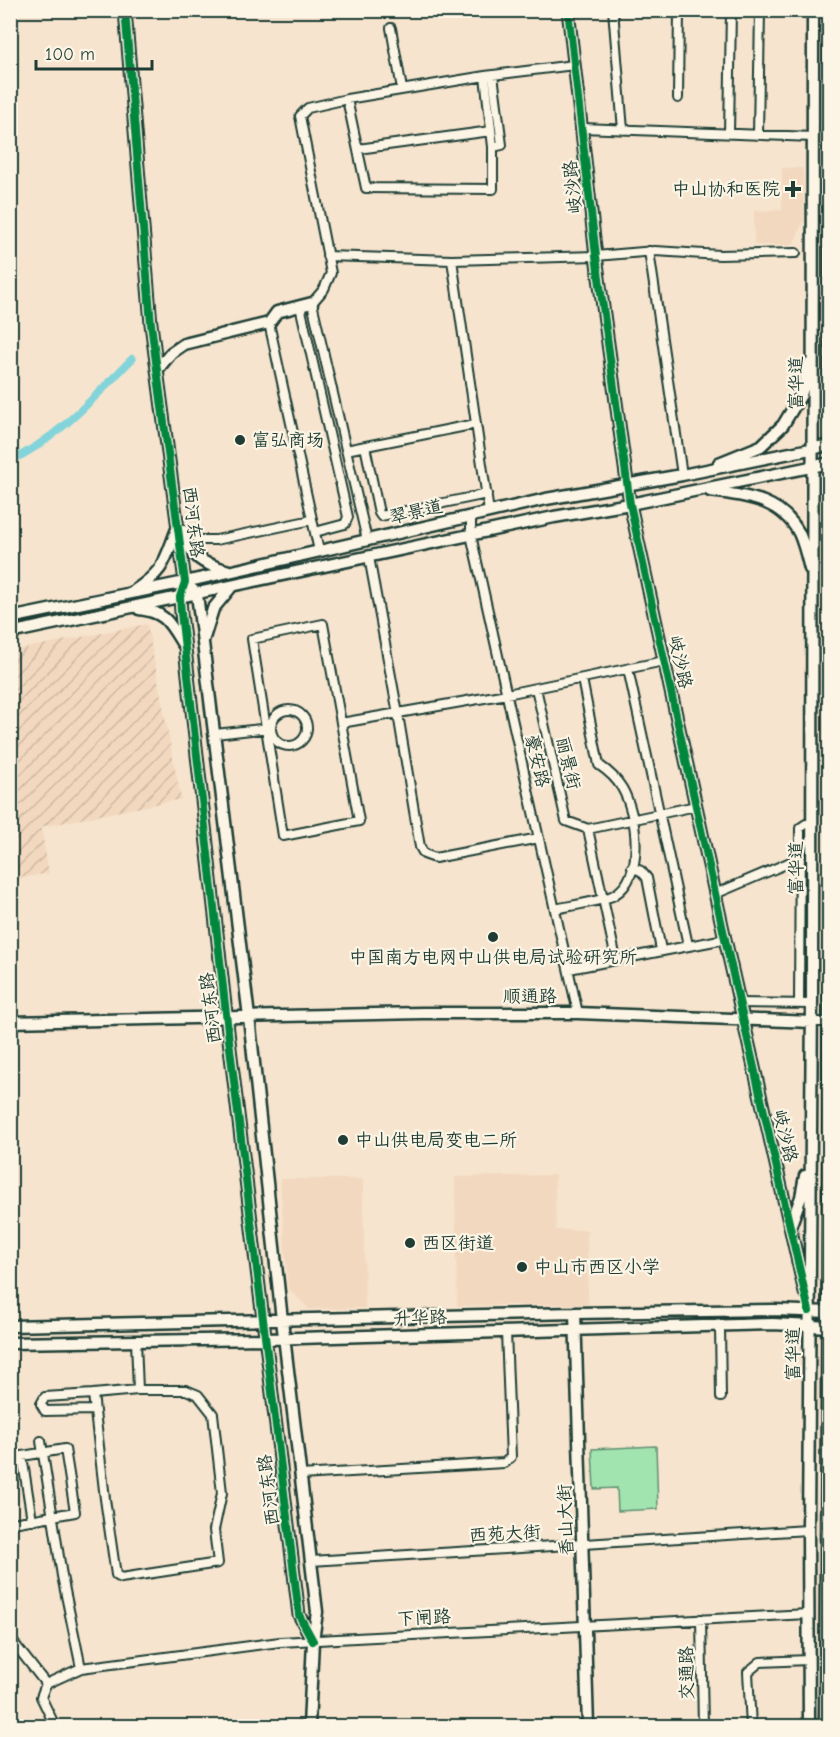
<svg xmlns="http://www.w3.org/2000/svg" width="840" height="1737" font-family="'Comic Neue','LXGW WenKai TC',sans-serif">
<defs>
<pattern id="industrial-furrows" width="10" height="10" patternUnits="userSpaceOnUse" patternTransform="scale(1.5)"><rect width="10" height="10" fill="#f2d8be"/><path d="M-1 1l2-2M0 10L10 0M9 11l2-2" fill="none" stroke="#cfbaa4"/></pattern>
</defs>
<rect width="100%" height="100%" fill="#f6e4ce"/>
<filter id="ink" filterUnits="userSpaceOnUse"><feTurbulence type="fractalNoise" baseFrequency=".0167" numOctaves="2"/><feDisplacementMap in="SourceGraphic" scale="12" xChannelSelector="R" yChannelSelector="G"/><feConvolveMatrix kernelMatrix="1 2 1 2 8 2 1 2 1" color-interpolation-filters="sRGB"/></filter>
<g filter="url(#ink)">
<path fill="#f2d8be" d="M782,168h21l1,52 -11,25h-39v-34l28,-1z
M555,1175l1,55h31l1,74 -131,2 -2,-129z
M280,1179h83l2,129 -56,1 -21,-21z"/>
<path fill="url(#industrial-furrows)" d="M147,624l34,175 -140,28 8,46 -38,7v-229z"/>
<path fill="#a2e4af" stroke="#609072" stroke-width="1.5" d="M656,1446l2,63 -40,2 -1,-23 -23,1 -2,-40z"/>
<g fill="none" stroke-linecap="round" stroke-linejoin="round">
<path stroke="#83d4da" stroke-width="8" d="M10,461c49,-23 84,-64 122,-102"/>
<defs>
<path id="street" d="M613,10l10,120
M568,12l10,-2
M391,28l11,61
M485,76l8,71
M678,98l1,-88
M347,99l19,89 127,1v-42l9,-2 -9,-70
M582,128l231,9
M729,134l2,-124
M758,135l2,-125
M358,149l133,-18
M649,251l33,224
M327,256l125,4 144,-4 59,-5 65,4 76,-2
M452,260l37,252
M300,306l48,211 -3,7 -30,8
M269,323l50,228
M365,446l14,67 2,3 106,-22
M346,450l130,-26
M471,516v19l107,478
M179,527l21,13h16l96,-20
M367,540l-55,-237 12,-14 7,-16 -31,-157 8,-8 39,-9 138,-23 89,-11
M369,557l29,157 22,133 4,7 11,4 104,-20
M323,624l36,197 -76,15 -31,-197z
M628,669l60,276
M536,688l30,133 22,8 28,130
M271 728a18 18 0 1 1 36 0a18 18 0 1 1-36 0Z
M341,723l166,-29 157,-33
M215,734l55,-6
M588,829l108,-23
M632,867l9,4 6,7 14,72
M715,894l85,-36
M555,909c13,-3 49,-8 59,-14 32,-18 23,-81 8,-107 -6,-10 -14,-17 -23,-23l-17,-86
M569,969l156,-30
M739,1003l73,1
M799,1004l1,-176 6,-4h7
M812,1022h18
M720,1326l1,71
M136,1341l2,49h48l12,5 15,19 9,79 -8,37 4,33 -97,15 -5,-3 -11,-76 -12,-105 45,-4
M93,1394l-48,3 -4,7 4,7 49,-1
M41,1441l21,135 19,92
M22,1456l10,64
M10,1458l55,-9 10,63 -62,11
M300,1475l204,-12 7,-6 -5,-125
M311,1561l497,-31
M701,1619l2,107
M10,1638l36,46
M46,1684l35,-16 199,-26 528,-28
M46,1684l-5,13 14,29
M751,1726l-3,-54 12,-10 48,-2"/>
<path id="secondary" d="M125,10l26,314 34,258 -5,15 1,16 48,427 70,575 14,26
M568,10l28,246 34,248 95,435 80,354
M830,26v395
M158,369l13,-16 13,-9 85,-21 8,-11 35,-9
M719,463l42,-17 22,-21 18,-30 8,-31
M710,491c35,5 70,7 89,42 5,11 8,24 11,36
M181,532c15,28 17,30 48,39
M185,582l12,12 52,423 33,303 35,292 -4,29 -4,85
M134,591c31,-21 30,-29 43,-62
M139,609c26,3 30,13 43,34
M10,618l175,-36 361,-83 136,-24 148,-30
M10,633l544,-116 76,-13 200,-41
M204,638l9,-29 19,-23
M10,1022l412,-9h156l234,9
M790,1227l11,-30 4,-21
M575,1313l13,413
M10,1326l565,-13 199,-3 56,2
M10,1343l256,-4 507,-15 57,3
M809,1726l-1,-196 4,-533 1,-987
M825,1726l5,-827"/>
</defs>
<use href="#street" stroke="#1f3d34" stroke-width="12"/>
<use href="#secondary" stroke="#1f3d34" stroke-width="15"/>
<use href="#street" stroke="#fcf5e5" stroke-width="8"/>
<use href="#secondary" stroke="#fcf5e5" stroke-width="10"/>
<defs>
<path id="cycleway" d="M125,10l26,314 34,258 -5,15 1,16 48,427 70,575 14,26
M568,10l28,246 34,248 95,435 84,372"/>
</defs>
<use href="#cycleway" stroke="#fcf5e5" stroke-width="11"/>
<use href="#cycleway" stroke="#00873e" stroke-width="8"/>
</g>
</g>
<g fill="#1f3d34" stroke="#fcf5e5" stroke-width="2">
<path d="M790 180h6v6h6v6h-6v6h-6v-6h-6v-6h6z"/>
<circle cx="240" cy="440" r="6"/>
<circle cx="493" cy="937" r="6"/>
<circle cx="343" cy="1140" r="6"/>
<circle cx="410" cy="1243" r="6"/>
<circle cx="522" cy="1267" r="6"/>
</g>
<g text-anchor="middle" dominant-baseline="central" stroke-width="4.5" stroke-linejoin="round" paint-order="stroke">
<g font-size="18" fill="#1f3d34" stroke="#fcf5e5">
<text transform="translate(573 187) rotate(-96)">岐沙路</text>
<text transform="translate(796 383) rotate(-90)">富华道</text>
<text transform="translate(416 512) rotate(-13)">翠景道</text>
<text transform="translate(193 522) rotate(83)">西河东路</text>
<text transform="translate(680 662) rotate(78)">岐沙路</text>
<text transform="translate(537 761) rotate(77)">豪安路</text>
<text transform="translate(568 763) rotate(77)">丽景街</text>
<text transform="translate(796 868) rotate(-90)">富华道</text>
<text x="530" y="996">顺通路</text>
<text transform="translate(211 1008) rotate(-97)">西河东路</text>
<text transform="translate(785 1136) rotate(77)">岐沙路</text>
<text transform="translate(420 1318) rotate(-2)">升华路</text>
<text transform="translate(793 1354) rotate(-90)">富华道</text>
<text transform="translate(269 1490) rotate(-97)">西河东路</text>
<text transform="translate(566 1520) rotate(-92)">香山大街</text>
<text transform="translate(505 1534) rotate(-3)">西苑大街</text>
<text transform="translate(424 1618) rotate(-3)">下闸路</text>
<text transform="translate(687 1673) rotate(-91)">交通路</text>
</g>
<g font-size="18" fill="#1f3d34" stroke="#fcf5e5" text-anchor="start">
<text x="780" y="189" text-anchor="end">中山协和医院</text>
<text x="252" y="440">富弘商场</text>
<text x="493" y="957" text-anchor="middle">中国南方电网中山供电局试验研究所</text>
<text x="355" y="1140">中山供电局变电二所</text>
<text x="422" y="1243">西区街道</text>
<text x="534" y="1267">中山市西区小学</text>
</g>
</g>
<rect width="840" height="1737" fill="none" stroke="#fcf5e5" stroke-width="36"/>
<rect x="18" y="18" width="804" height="1701" fill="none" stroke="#1f3d34" stroke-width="2" filter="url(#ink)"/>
<path d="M36 60v9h116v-9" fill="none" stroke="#1f3d34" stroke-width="3"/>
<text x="45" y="60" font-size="18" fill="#1f3d34" stroke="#fcf5e5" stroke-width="4.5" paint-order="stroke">100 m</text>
</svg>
